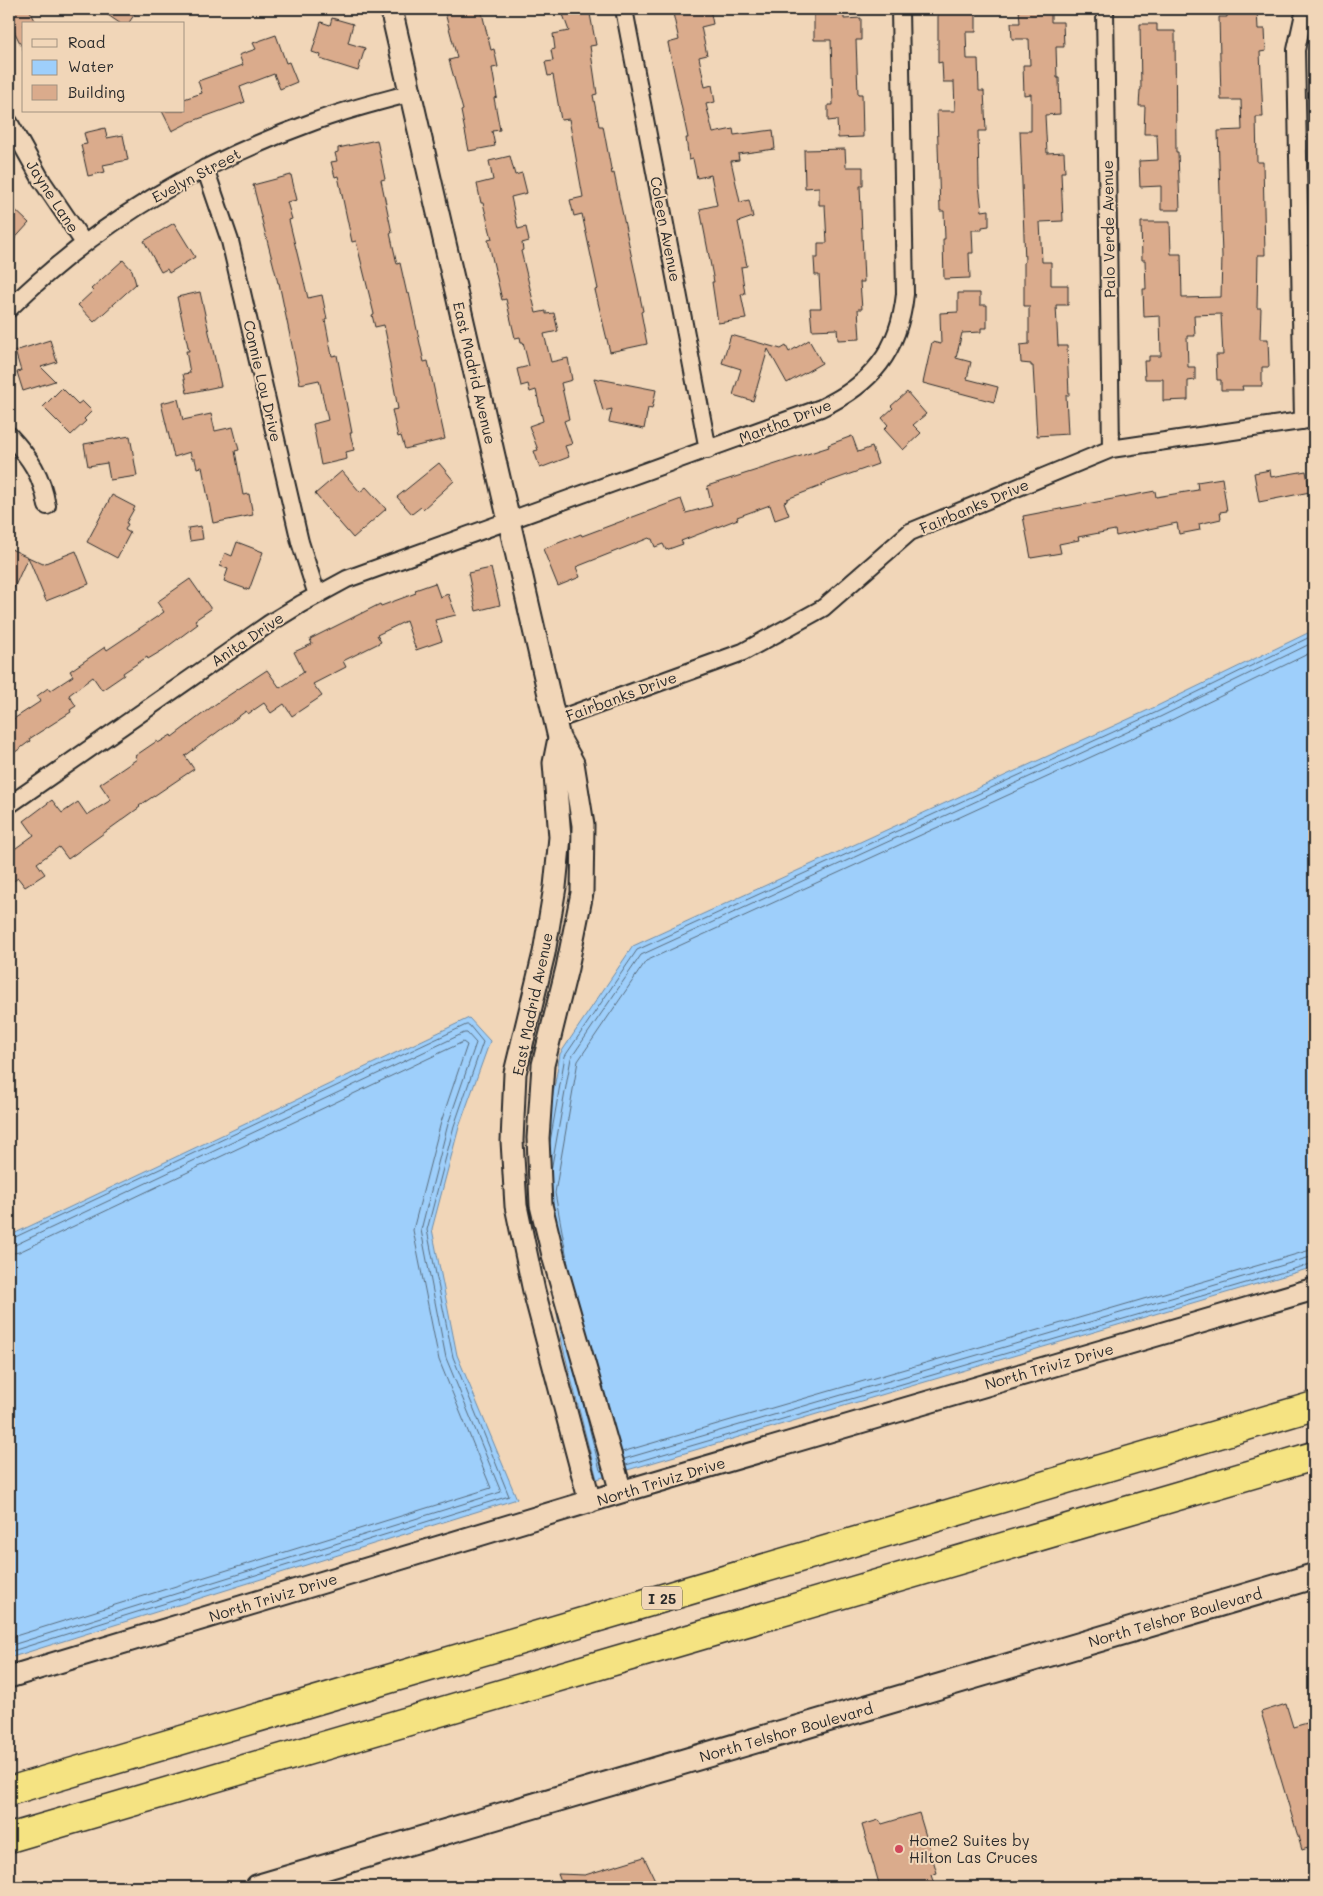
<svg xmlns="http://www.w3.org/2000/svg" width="1323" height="1896" font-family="Mali,sans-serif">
<rect width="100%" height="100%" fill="#f1d6b8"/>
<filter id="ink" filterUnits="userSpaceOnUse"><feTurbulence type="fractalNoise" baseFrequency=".02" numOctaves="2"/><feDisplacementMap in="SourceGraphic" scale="10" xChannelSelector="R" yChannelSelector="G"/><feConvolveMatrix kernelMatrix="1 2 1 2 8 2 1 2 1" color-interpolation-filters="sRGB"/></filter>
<g filter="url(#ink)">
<path fill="#9ecffb" stroke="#708da8" d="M1314,630v637l-717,212 -34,-132 -27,-153 24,-140 73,-108 522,-239z
M469,1018l21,23 -31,86 -27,102 25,126 60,144 -508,159v-422z"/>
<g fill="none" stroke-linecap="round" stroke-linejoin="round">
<path stroke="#596d7e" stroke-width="1" d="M550,1142l15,-86 72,-106 520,-238 157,-77
M551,1171l20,-113 70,-103 519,-238 154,-75
M9,1240l457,-215h3l14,17 -29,84 -27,104 26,127 56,139 -500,156
M9,1246l6,-1 449,-212h3l9,10 -28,81 -27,106 25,128 55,134 -492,154
M9,1254l10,-2 444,-210 4,3 -26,77 -28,108 26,130 52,128 -482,150
M568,1264l-13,-71 23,-132 68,-100 517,-237 151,-73
M581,1395l19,75 3,2
M622,1452l692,-203
M624,1459l690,-203
M626,1465l688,-202"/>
</g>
<path fill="#daab8c" stroke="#2b2b2b" d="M9,9h20l8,15h-13v27l-15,-30z
M99,9h39l-10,15h-7z
M444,9h37l10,41 3,-1 4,18 -6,1 5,29 -3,1 6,32 -8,1 3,15 -26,5 -8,-40 2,-1 -14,-50 8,-2z
M561,9h28l7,36 -6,1 7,48 -4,1 6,31h4l9,48 2,-1 29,138 -2,1 6,32 -37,8 -15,-62 3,-1 -16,-75 -8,2 -4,-16 13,-3 -14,-78 -8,1 -8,-45 -5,1 -3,-14 8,-1 -2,-11 4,-1 -2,-15 16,-3z
M672,9h38l3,15 -12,3 6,28 -8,2 6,30 7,-2 3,17 -9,2 7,29 20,-4 1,6 39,-5 2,19 -37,5 1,6 -8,1 9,41 9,-2 4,17 -15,5 9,44 -6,1 4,27h-4l5,25 -28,4 -6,-41h2l-14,-73 17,-4 -6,-30 -14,3 -4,-19 -4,1 -3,-22h2l-20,-95 11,-3z
M814,9h30v10l17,-1v22h-5l2,54h4l1,43 -25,1 -1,-18 -9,1v-16h5l-2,-65h-17z
M938,9h38v23h-10l1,27h11l1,32h5l2,40h-8l1,54 3,26 7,-1v16l-7,1v3h-10l1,23h-4l1,25 -26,1 -1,-40h2l-1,-28h-4l-3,-100h18l-1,-29h-11l-1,-20 -4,1z
M1019,9h32v13h12l1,25h-8l1,31h2l1,36 -15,1 2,38 17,-1 1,20h-4l2,49 -23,1 2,40h9v23h17v20h-12l2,41h9l2,49h-3l2,39 -31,2 -4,-70h-2v-2l-10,-1 -1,-18 9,-1v-38h-5v-44h1l-5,-131h11v-37l-7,1 -1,-30h7l-1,-26h-17l-1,-16h9z
M1227,9h30l1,20h7l1,22 -6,1 3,65h-7l1,45h6l2,93h-7l-1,53h4l-1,31h8l1,28h-7v19h-20l1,4h-22v-10h-4l-1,-25h7l-2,-41 -27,1 1,21h-8l1,31h7v13l-7,1v19l-25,1v-22h-18l-1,-18h5v-5h12l-1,-40 -16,1 -1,-28h3l-1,-29h-3l-1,-38h29l1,32h10l1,44 39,-1 1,-41 -4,-125 24,-1 -1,-30h-20l-2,-83h8z
M332,18l21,6 -5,19 17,5 -7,23 -38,-12 1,-4 -9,-3 9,-30 9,3z
M1140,24h17v7h18l1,121h2l2,58h-19v-24l-21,1 -1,-26 19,-1 -1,-26h-13l1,-28h-6l1,-16h1z
M276,35l10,28 3,-1 8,20 -17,7 -6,-15 -34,13 5,15 -55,20 -18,9 -10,-20h22v-12l18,-6 -4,-12 45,-16 -4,-10 17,-6 -3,-6z
M105,128l2,10 16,-3 5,25 -25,5 2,7 -17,4 -7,-31 6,-1 -3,-11z
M377,140l8,39 -4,1 11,53h-2l7,31 3,-1 7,31 2,-1 15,69 4,-1 17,78 -40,10 -4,-13 -3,1 -6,-27 6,-1 -10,-55h2l-6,-29 -9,2 -3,-12 2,-1 -18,-73 -4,1 -14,-66 -3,1 -4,-15 6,-1 -2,-8 3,-1v-4z
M845,149l1,18h17v19h-3l4,96h-4l2,27h-4l2,30 -22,1 -1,-11 -25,1 -2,-22h11l-2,-33h-4l-1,-17h4v-15h9l-2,-38h-6v-18l-14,1 -1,-38z
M510,156l5,19 7,-2 5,20 -16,4 7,32 8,-2 3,14 -7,2 1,7 -2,1 15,62 10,-2v3l8,-1 4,18 -14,3 7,28 17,-4 4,22 -11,3 8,36 -5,2 8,23 -7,2 4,11 -29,11 -6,-17 4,-1 -9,-24 14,-5 -7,-31 -6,2 -2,-8 -7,2 -4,-17 12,-3 -6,-24h-2l-1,-5 -5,1 -9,-39 -4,1 -14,-60 4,-1 -9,-36h-2l-4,-19 16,-4 -4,-19z
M291,175l6,25 -10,2 5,17 -3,1 19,78 14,-3 5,24 -2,1 7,36 5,-1 15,78h-2l4,17 -8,2 1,7 -26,6 -8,-41 15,-4 -9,-40 -19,4 -21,-101h-1l-25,-98z
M9,204l20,19 -20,22z
M174,223l21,34 -26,16 -2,-4 -6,3 -17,-31z
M123,260l9,10 4,14 -42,38 -16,-17 15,-14 -2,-2z
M200,292l21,94 -34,7 -4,-19 7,-1 -4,-22h3l-12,-54z
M958,293h22v12h7v23h-6v4l-19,1 -6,25 15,4 -4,17 31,8 -4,15 -71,-19 9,-41 9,2 -1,-31 18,-1z
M731,335l50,14 5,-3 3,6 20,-12 13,23 -35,20 -19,-34 -15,52 -20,-6 8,-26 -19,-6z
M50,340l7,22 -16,5 14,14 -32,10 -6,-19 4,-1 -6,-20z
M594,378l62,12 -4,19 -4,-1 -4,21 -35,-7 3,-13 -9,2z
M62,388l16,16 4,-3 10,10 -8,8 2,2 -15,14 -28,-28z
M907,392l19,22 -13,11 8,8 -18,17 -19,-21 4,-4 -6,-7 11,-10 -2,-2z
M178,399l5,21 28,-6 4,17 18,-4 6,23 -4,1 8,44 6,-1 4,21 -40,8 -11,-56 -5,1 -2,-9h-3l-2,-7 -16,5 -13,-54z
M130,436l7,40 -27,4 -3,-17 -19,3 -4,-22z
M852,436l6,16 14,-5 6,17 -56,20 -1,2 -34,13v2l-3,1 5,13 -14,5 -5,-15 -33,12 1,2 -57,22 2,3 -17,6 -3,-6 -8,3 -3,-8h-2l-1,-1 -73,29 4,10 -22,9 -15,-37 38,-15 1,2 99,-37 5,14 26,-7 -5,-20 122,-39 -1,-2z
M439,463l15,18 -31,28 -2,-2 -9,7 -15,-17z
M1270,470l1,7 35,-6 4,21 -51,10 -5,-29z
M342,471l18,21 6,-5 20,22 -33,29 -38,-44z
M1222,478l5,33 -7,1 1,7 -22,5 1,6 -21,4 -2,-11 -61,13 -1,-6 -37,7 1,3 -20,4 2,9 -30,5 -8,-42 132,-25 1,6 42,-7 -1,-8z
M112,495l23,12 -9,16 2,1 -3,6 5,3 -13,25 -30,-16z
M201,526l2,13 -13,2 -2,-13z
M237,542l26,10 -14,38 -25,-9 4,-12 -8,-3 5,-13 7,3z
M9,548l19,9 -19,42z
M76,551l13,33 -43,17 -18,-44 15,7z
M491,568l9,37 -24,6 -8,-38z
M190,579l21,30 -16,11 3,4 -35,26 -15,9 -1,-2 -24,16 1,2 -22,15 -9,-13 -24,18 7,11 -6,4 1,2 -42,27 1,2 -16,12 -5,-7v-24l32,-21 -4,-5 11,-8 2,3 23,-15 -3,-5 35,-24 2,3 57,-38 -7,-10z
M435,583l5,14 8,-3 8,21 -21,5 7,21 -26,9 -10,-29 -29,14 4,7 -38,19 3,6 -33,17 9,12 -30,20 -8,-12 -13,9 -7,-10 -16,11 -2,-3 -61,45 9,13 -55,37 1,1 -72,52 -9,-12 -22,16 8,11 -20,13 -7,-9 -9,6v-31l25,-18 -10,-14 28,-21 10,13 16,-11 9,13 24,-15 -11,-16 37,-25 -2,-3 22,-15 1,2 13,-8 1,2 45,-34 50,-33 13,18 24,-16 -10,-20 18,-8 -2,-5 70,-35 1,2 35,-13 -1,-3z
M1286,1704l7,23 21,-6v125l-12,4 -41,-138z
M919,1813l18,60 -6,2 4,12h-55l-18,-62 17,-5 3,4z
M644,1857l11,23 -8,2 2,5h-93l-1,-3 6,-2 -3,-8 27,1z"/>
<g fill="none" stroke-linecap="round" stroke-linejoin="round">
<defs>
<path id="minor" d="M624,9l84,441
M1105,9l6,440
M9,122l33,59 42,62
M205,168l25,73 70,301 17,53
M9,309c86,-85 190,-146 304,-187 32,-12 65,-20 98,-29
M1303,421l-7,-371 9,-41
M9,435c21,23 33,40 38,71
M556,720l187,-68 80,-44 87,-76 201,-83 203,-30
M9,805l261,-182 31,-19 46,-25 474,-171c51,-24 78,-57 84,-114l-5,-285"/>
<path id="tertiary" d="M391,9l168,729 14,25 10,62 -1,68 -15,75 -24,97 -5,73 3,67 13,54 67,233
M559,738l-5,25 6,74 -5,50 -11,66 -29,120 -3,68 4,65 18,85 56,211
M9,1677l612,-185 693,-203"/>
<path id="secondary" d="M258,1887l1056,-311"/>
<path id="motorway" d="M9,1791l1305,-385
M9,1838l1305,-382"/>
</defs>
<use href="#minor" stroke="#2b2b2b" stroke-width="20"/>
<use href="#tertiary" stroke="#2b2b2b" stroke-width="25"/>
<use href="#secondary" stroke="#2b2b2b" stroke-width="28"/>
<use href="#motorway" stroke="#2b2b2b" stroke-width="31"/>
<use href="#minor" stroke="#f1d6b8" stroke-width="16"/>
<use href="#tertiary" stroke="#f1d6b8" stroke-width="21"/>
<use href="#secondary" stroke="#f1d6b8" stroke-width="24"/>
<use href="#motorway" stroke="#f5e382" stroke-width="28"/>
</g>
</g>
<circle fill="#d1495b" stroke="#f1d6b8" stroke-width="2" cx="899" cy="1849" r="5"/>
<g text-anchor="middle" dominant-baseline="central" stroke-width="4" stroke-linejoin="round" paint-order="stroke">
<rect fill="#f1d6b8" stroke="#665e55" stroke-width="1" x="642" y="1586.5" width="40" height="23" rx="4"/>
<g font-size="14" font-weight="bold" fill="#2b2b2b">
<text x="662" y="1598">I 25</text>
</g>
<g font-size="15" fill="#2b2b2b" stroke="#f1d6b8">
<text transform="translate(196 175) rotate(-28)">Evelyn Street</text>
<text transform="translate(53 196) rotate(57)">Jayne Lane</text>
<text transform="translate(666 229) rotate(79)">Coleen Avenue</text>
<text transform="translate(1108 229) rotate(-91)">Palo Verde Avenue</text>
<text transform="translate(475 373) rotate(77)">East Madrid Avenue</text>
<text transform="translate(263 381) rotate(77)">Connie Lou Drive</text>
<text transform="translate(785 421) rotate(-21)">Martha Drive</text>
<text transform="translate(974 506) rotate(-23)">Fairbanks Drive</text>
<text transform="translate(247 639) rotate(-34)">Anita Drive</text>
<text transform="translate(621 696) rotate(-20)">Fairbanks Drive</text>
<text transform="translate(532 1004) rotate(-78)">East Madrid Avenue</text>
<text transform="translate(1049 1366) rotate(-16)">North Triviz Drive</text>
<text transform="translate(661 1481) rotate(-17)">North Triviz Drive</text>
<text transform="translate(273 1597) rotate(-17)">North Triviz Drive</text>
<text transform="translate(1175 1617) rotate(-16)">North Telshor Boulevard</text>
<text transform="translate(786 1732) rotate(-16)">North Telshor Boulevard</text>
</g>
<g font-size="15" fill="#2b2b2b" stroke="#f1d6b8" text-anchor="start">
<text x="909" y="1840">Home2 Suites by<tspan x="909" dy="17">Hilton Las Cruces</tspan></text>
</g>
</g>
<rect width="1323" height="1896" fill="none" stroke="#f1d6b8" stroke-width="30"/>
<rect x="15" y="15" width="1293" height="1866" fill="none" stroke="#2b2b2b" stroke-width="2" filter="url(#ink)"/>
<rect x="22" y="22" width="162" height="90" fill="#f1d6b8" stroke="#a29280"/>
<rect x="32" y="39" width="25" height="8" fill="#f1d6b8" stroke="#a29280"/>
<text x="68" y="48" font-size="15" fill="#2b2b2b">Road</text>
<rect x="32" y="60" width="25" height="15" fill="#9ecffb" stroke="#a29280"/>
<text x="68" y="72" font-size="15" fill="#2b2b2b">Water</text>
<rect x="32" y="85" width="25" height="15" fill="#daab8c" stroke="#a29280"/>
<text x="68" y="98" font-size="15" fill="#2b2b2b">Building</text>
</svg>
